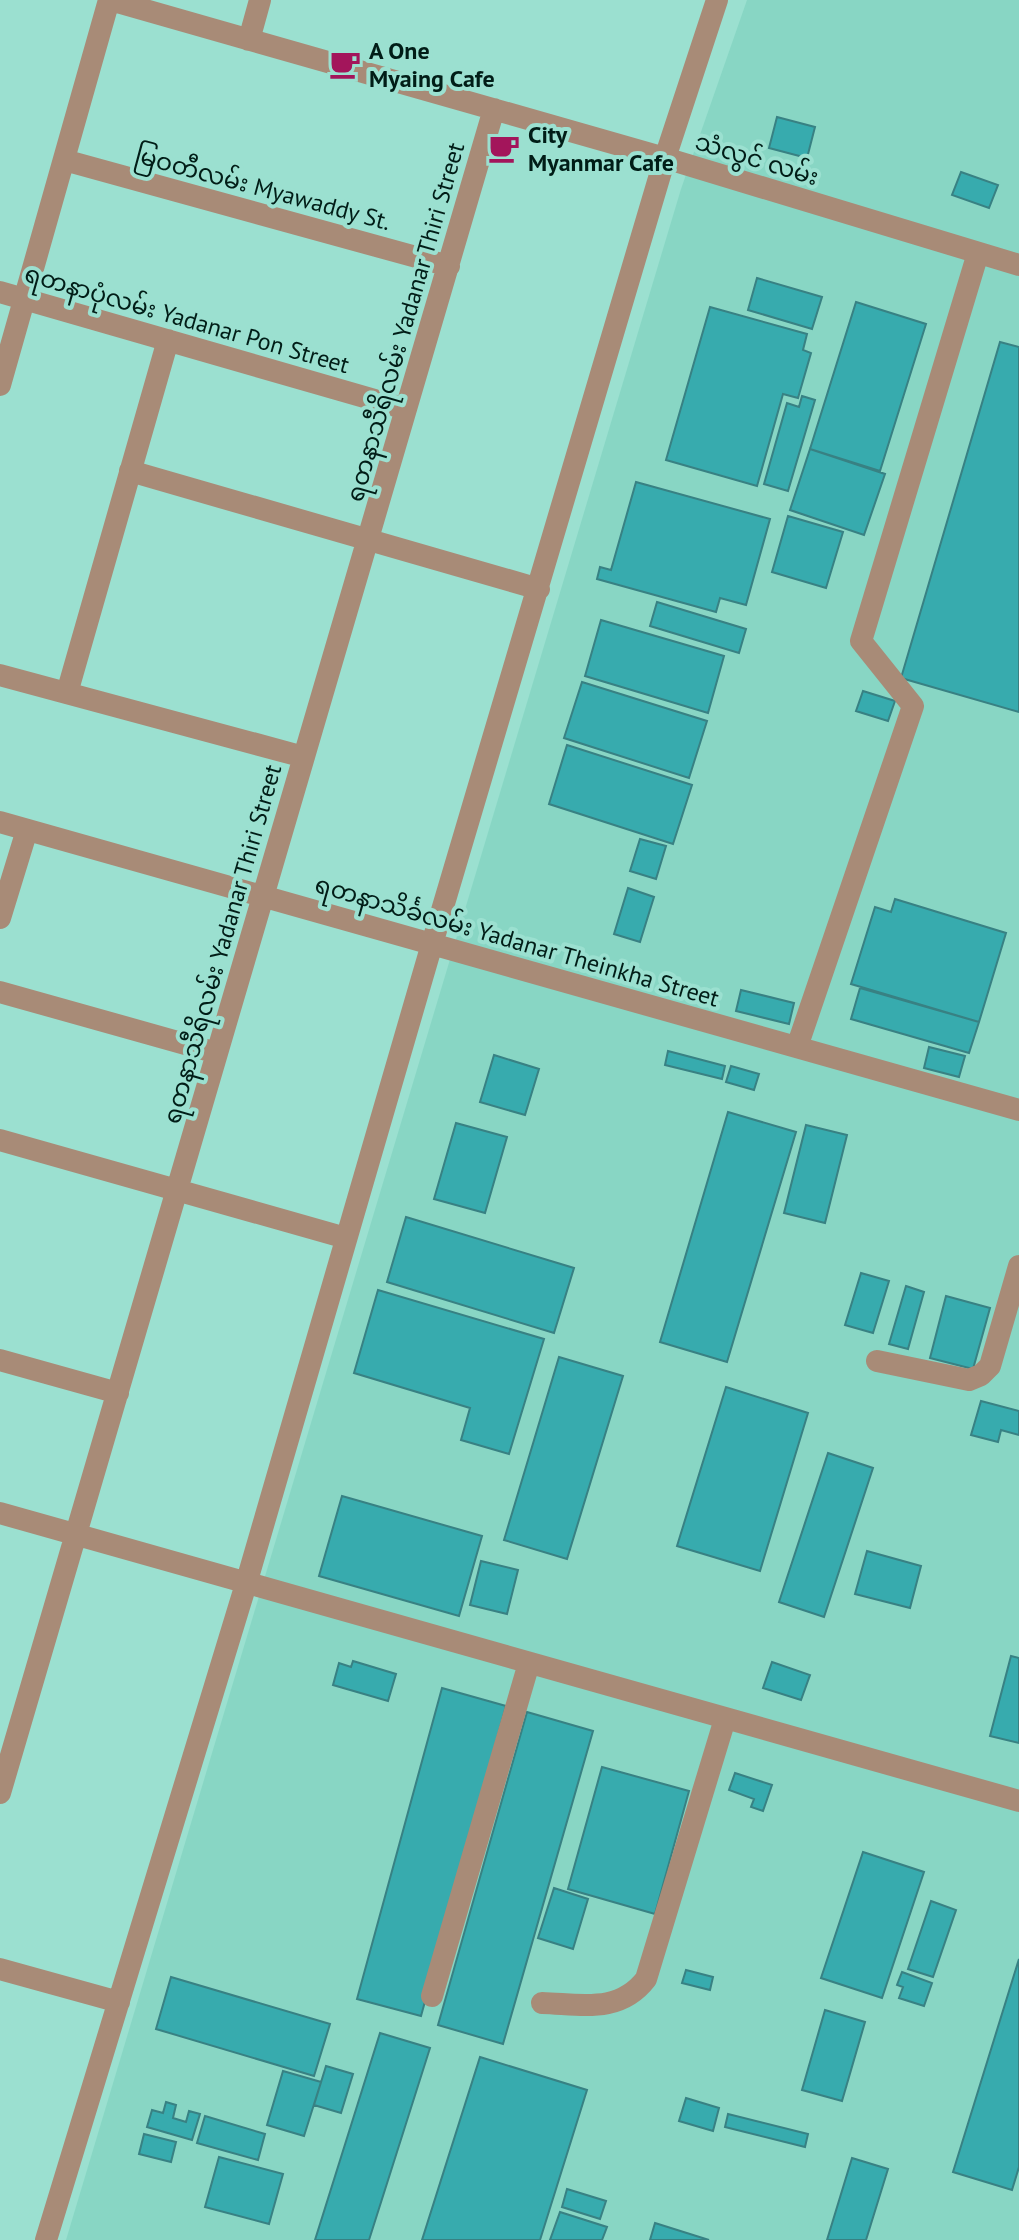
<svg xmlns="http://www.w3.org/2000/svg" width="1019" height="2240" font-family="'PT Sans','Noto Sans Myanmar',sans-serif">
<rect width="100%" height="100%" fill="#9be0d0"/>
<path fill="#88d6c4" d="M747,0h272v2240h-953l615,-2051z"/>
<path fill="#37abae" stroke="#388183" stroke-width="2" d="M777,117l38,10 -8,31 -38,-10z
M961,172l37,13 -9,23 -37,-13z
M757,278l65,19 -10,32 -64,-19z
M856,302l70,22 -46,147 -70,-22z
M710,307l97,27 -4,16 8,3 -13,45 -15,-4 -26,92 -91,-26z
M1000,342l19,5v365l-118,-34z
M802,396l13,4 -27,91 -24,-7 23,-81 12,4z
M810,449l75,25 -21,61 -74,-25z
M636,482l134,37 -24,86 -26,-7 -4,14 -119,-33 3,-12 11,3z
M788,516l55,16 -17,56 -54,-16z
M657,602l89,27 -7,24 -89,-27z
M601,620l123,36 -16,57 -123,-37z
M582,682l125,39 -18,57 -125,-40z
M863,691l32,10 -7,20 -32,-10z
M567,745l125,40 -19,59 -124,-40z
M640,839l26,7 -10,33 -26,-8z
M628,888l26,9 -14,45 -26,-8z
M895,899l111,34 -27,89 -128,-38 24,-77 16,5z
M860,988l119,34 -10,31 -118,-34z
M741,990l53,13 -5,21 -53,-13z
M929,1047l36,9 -6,21 -35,-9z
M668,1051l57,15 -3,13 -57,-14z
M494,1055l45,14 -14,46 -45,-13z
M731,1066l28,8 -5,16 -28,-8z
M728,1112l68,20 -69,230 -67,-20z
M456,1123l51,14 -22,76 -51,-14z
M806,1125l41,10 -22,88 -41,-10z
M406,1217l168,51 -20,65 -167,-51z
M861,1273l28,8 -16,52 -28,-8z
M906,1286l18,6 -16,57 -19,-5z
M378,1290l166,49 -35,115 -48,-14 9,-32 -116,-35z
M946,1296l44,12 -17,61 -43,-11z
M559,1357l64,19 -56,183 -63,-19z
M726,1387l82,26 -48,158 -83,-25z
M981,1401l38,10v24l-18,-5 -3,12 -27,-7z
M828,1453l45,15 -49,149 -45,-15z
M342,1496l140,40 -23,80 -140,-40z
M867,1551l54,15 -11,42 -55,-14z
M481,1561l37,9 -11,44 -37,-9z
M1011,1656l8,2v85l-29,-7z
M353,1661l43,13 -8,27 -55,-16 6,-22 12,4z
M772,1662l38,13 -9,25 -38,-12z
M442,1688l64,18 -85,310 -64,-17z
M527,1712l66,19 -90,313 -65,-19z
M602,1767l87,24 -34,123 -87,-25z
M735,1773l37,12 -9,26 -12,-4 3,-8 -25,-9z
M863,1852l61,20 -42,126 -61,-20z
M554,1888l34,11 -15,50 -35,-11z
M931,1901l25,9 -23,67 -25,-8z
M1019,1959v208l-7,23 -59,-18z
M686,1970l27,7 -3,13 -28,-7z
M902,1972l30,11 -8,23 -25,-8 4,-11 -6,-2z
M171,1977l159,47 -16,52 -158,-47z
M825,2010l40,12 -23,79 -40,-11z
M380,2033l50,15 -61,192h-54z
M480,2057l107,33 -47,150h-118z
M326,2066l27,8 -12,39 -27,-8z
M283,2071l38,11 -17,54 -37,-11z
M686,2098l33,10 -6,23 -34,-10z
M166,2102l10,3 -3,13 13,4 3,-11 11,3 -8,26 -45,-13 5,-17 11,3z
M728,2114l80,20 -3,13 -80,-20z
M205,2116l60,18 -7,26 -61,-17z
M144,2134l32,8 -5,20 -32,-8z
M219,2157l64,17 -14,50 -64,-17z
M852,2158l36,11 -22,71h-39z
M567,2189l39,12 -6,18 -38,-12z
M560,2212l47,15 -5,13h-52z
M655,2223l54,17h-59z"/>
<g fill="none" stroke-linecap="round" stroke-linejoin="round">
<path stroke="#a88b77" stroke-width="22" d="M110,0l555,158 354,107
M249,40l11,-40
M64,160l385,106
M0,292l406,117
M0,385l109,-385
M130,471l409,118
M0,675l304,82
M67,693l101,-353
M0,822l1019,288
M0,918l27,-88
M0,992l217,61
M797,1047l116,-341 -52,-65 117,-388
M0,1140l346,98
M0,1360l118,33
M877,1361l92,19 12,-5 9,-9 29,-100
M0,1513l1019,288
M0,1793l494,-1684
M0,1969l119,33
M432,1996l97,-333
M542,2003c39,1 77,11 104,-24l79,-260
M46,2240l200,-656 186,-640 233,-786 52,-158"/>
</g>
<defs>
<symbol id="cafe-bare" viewBox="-9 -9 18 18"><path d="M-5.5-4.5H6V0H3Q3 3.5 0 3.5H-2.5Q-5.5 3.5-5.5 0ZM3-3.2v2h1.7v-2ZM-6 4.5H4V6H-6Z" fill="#a3155b" stroke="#9be0d0" stroke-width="2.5" paint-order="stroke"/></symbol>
</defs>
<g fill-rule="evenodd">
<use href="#cafe-bare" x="323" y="42" width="44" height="44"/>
<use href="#cafe-bare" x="482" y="126" width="44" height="44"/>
</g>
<g text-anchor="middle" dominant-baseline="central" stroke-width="8" stroke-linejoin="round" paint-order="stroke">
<g font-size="24" font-weight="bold" fill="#011d17" stroke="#9be0d0" text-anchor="start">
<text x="369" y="50">A One<tspan x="369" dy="28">Myaing Cafe</tspan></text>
<text x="528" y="134">City<tspan x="528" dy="28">Myanmar Cafe</tspan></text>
</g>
<g font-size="24" fill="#011d17" stroke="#9be0d0">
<text transform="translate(757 159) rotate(17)">သံလွင် လမ်း</text>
<text transform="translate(263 188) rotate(15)">မြဝတီလမ်း Myawaddy St.</text>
<text transform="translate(187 319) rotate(16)">ရတနာပုံလမ်း Yadanar Pon Street</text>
<text transform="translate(405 322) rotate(-74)">ရတနာသီရိလမ်း Yadanar Thiri Street</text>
<text transform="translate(517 941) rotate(16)">ရတနာသိင်္ခလမ်း Yadanar Theinkha Street</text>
<text transform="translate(222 944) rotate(-74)">ရတနာသီရိလမ်း Yadanar Thiri Street</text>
</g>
</g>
</svg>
